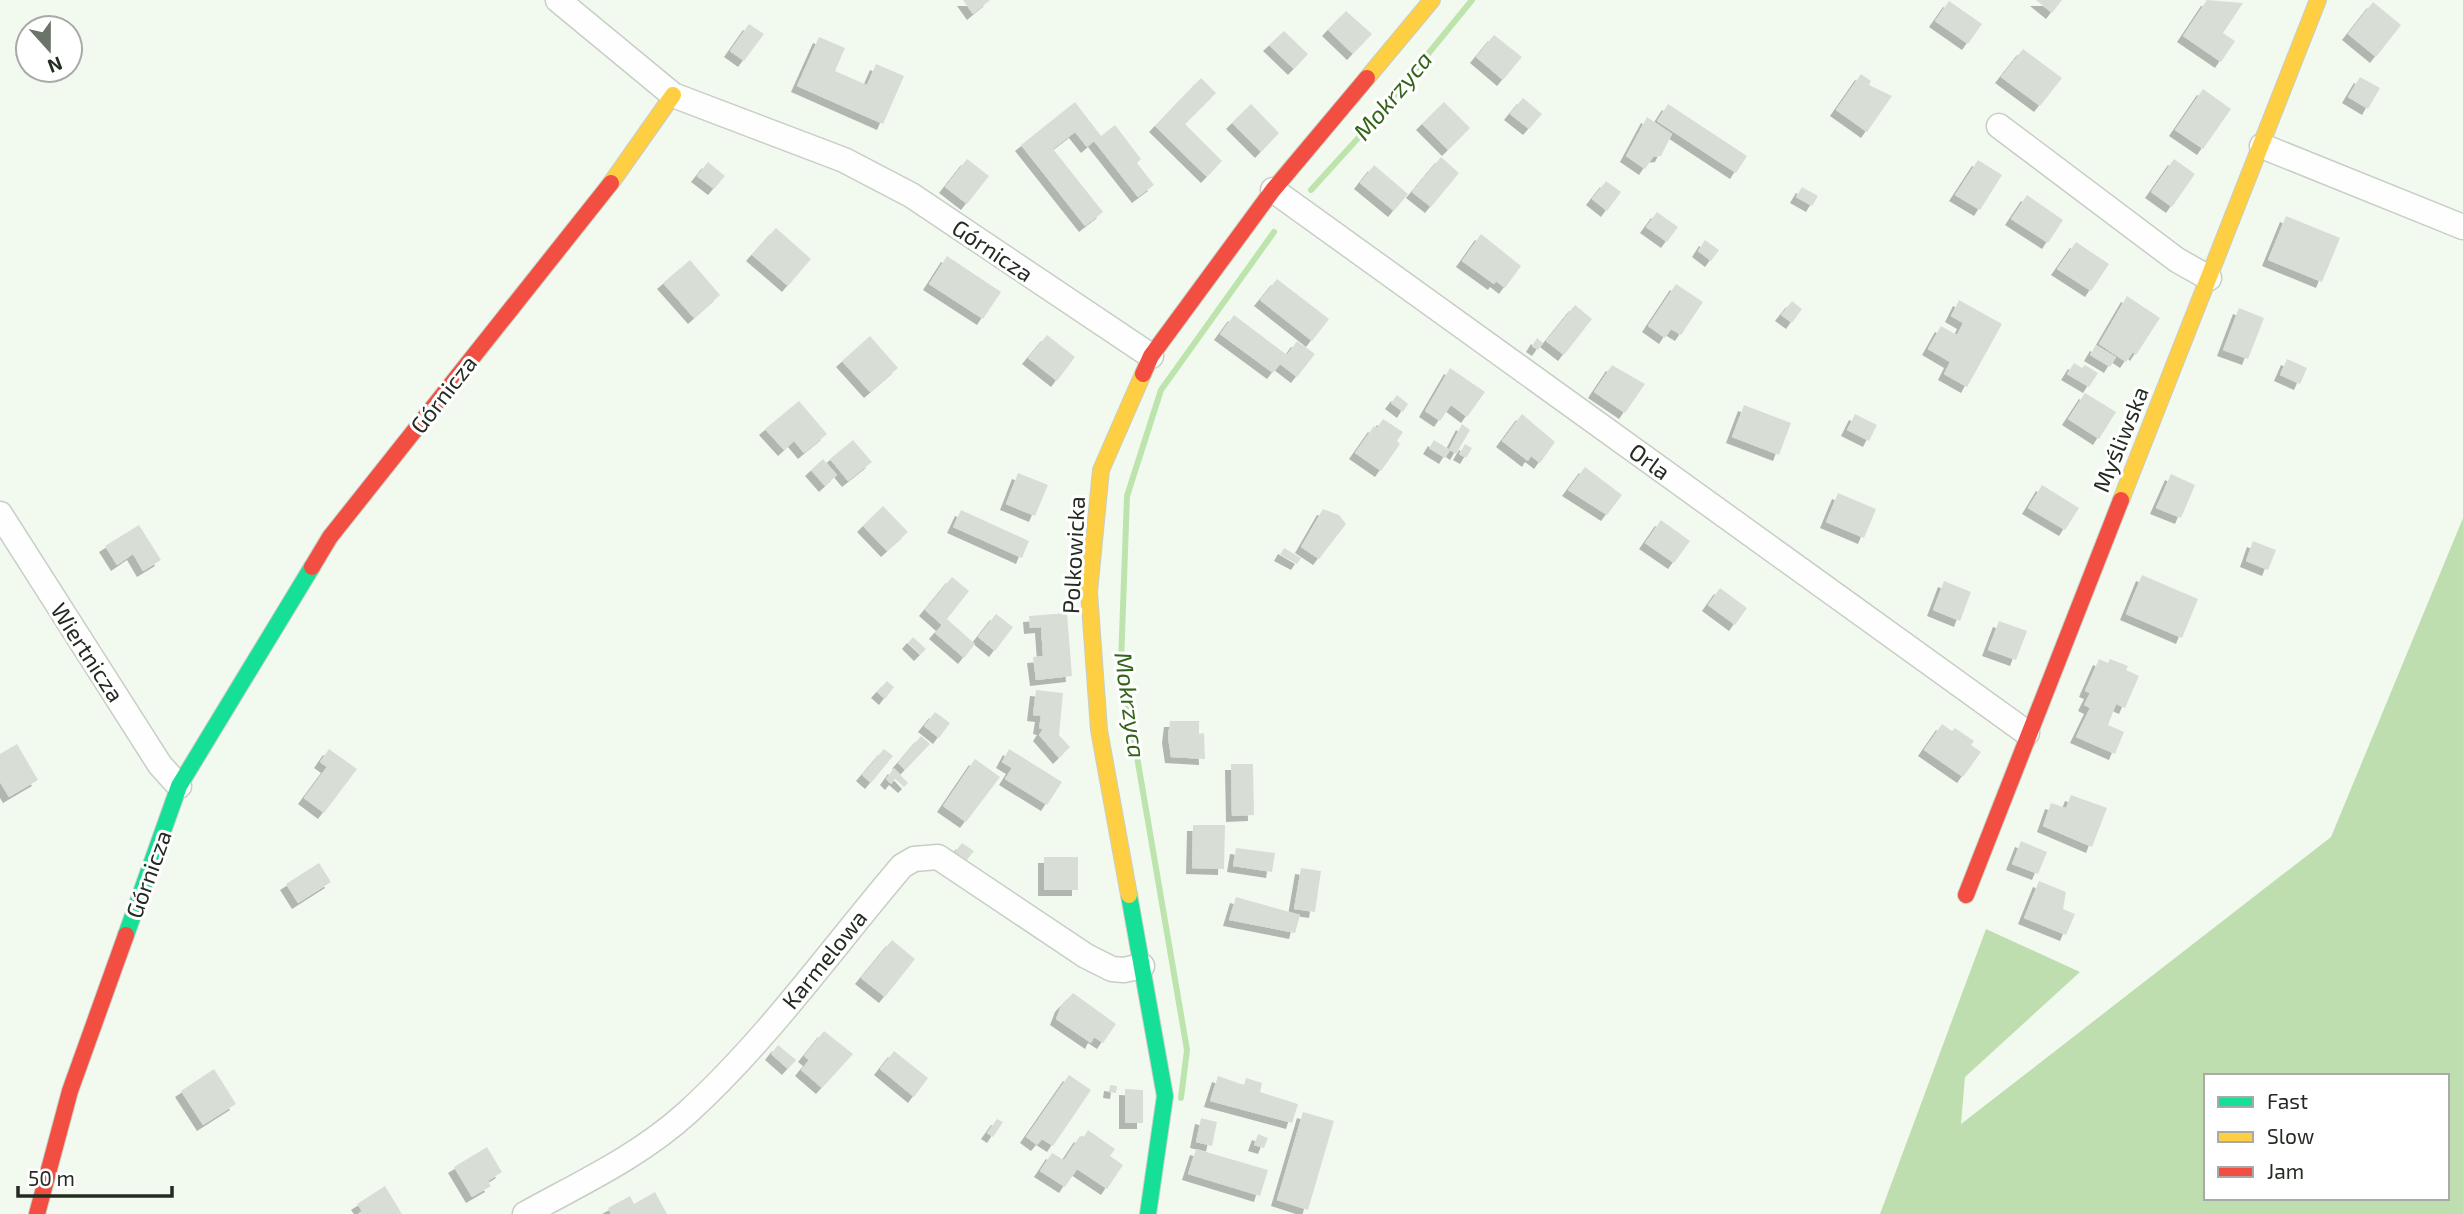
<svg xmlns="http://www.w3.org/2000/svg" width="2463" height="1214" font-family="'Exo 2',sans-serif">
<defs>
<filter id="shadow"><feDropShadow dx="-6" dy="6" stdDeviation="0" flood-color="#0004"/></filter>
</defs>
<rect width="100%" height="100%" fill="#f2faf0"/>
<path fill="#bedeb0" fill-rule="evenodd" d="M2463,518v696h-583l106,-285 94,43 -115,105 -4,47 370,-287zM2206,1076h241v122h-241z"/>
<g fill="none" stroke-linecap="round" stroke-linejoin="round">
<path stroke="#bde4ac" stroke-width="6" d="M1311,190l59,-65 102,-125
M1181,1098l6,-48 -66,-387 6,-167 34,-106 113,-158"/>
</g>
<path fill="#d8ded6" filter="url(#shadow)" d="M963,0h27l-17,14z
M2036,0h26l-10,13z
M2207,0l36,3 -20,30 12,8 -14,21 -38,-26z
M1949,1l33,23 -14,20 -33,-23z
M2373,2l28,23 -25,32 -28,-23z
M1346,11l26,23 -19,20 -25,-24z
M749,24l15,10 -20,27 -14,-10z
M1284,31l24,23 -14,15 -25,-24z
M1494,35l28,22 -19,23 -27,-23z
M819,37l26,11 -10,23 32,14 9,-21 28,12 -21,48 -86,-38z
M2023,49l39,29 -22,28 -39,-29z
M1861,74l10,7 -2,4 23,11 -25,36 -31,-22z
M2360,77l20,11 -12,21 -20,-12z
M1201,78l15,15 -31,31 37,37 -15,16 -52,-51z
M2203,89l28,20 -28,40 -28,-19z
M1523,98l19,16 -13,15 -19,-15z
M1075,102l26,34 14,-11 26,34 -4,4 17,22 -16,12 -44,-56 -7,6 -12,-15 -22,17 50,63 -18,14 -64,-81z
M1444,102l26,26 -22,22 -26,-26z
M1251,104l28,29 -18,19 -29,-29z
M1668,104l79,52 -11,17 -79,-52z
M1647,117l25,17 -11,22 -8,1 -8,12 -19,-13z
M1441,157l18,16 -28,34 -19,-15z
M967,159l22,17 -22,28 -22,-17z
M2174,159l21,15 -23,33 -21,-15z
M1978,160l24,15 -22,35 -25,-15z
M708,162l17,14 -11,13 -17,-13z
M1374,165l34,29 -14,17 -34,-28z
M1606,181l15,11 -14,19 -15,-12z
M1802,187l16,9 -6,10 -16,-9z
M2027,195l36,25 -15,23 -37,-24z
M1657,212l21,15 -11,15 -21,-15z
M2286,216l54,22 -18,44 -54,-22z
M776,228l35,31 -23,27 -36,-31z
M1481,234l40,32 -16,22 -9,-7 -2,3 -32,-23z
M1705,240l14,10 -8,11 -13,-10z
M2076,242l33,22 -18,27 -34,-22z
M947,256l54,36 -18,27 -54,-35z
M690,260l30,35 -26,23 -31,-35z
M1277,279l52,40 -17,22 -52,-41z
M1676,284l27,18 -22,33 -10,-6 -6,9 -17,-12z
M2127,296l33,22 -24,37 -3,-3 -7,10 -27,-18z
M1959,300l43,24 -35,63 -23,-13 6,-12 -22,-13 13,-23 16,9 6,-12 -12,-7z
M1792,301l10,8 -10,14 -11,-8z
M1575,305l17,14 -28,36 -18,-14z
M2239,308l25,10 -16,41 -25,-9z
M1234,315l53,40 10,-14 18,13 -18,23 -17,-13 -7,9 -53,-39z
M1047,335l28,22 -18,24 -29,-23z
M870,336l28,32 -28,24 -28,-31z
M1537,338l6,5 -5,7 -6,-4z
M2096,345l20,12 -6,10 -20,-12z
M2287,359l20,9 -7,16 -20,-9z
M2074,363l8,5 3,-3 13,8 -9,14 -22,-13z
M1612,365l33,19 -20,29 -31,-21z
M1450,368l35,24 -18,25 -16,-12 -11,16 -15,-10z
M2085,393l31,19 -17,27 -31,-20z
M1397,395l11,9 -5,8 -12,-9z
M799,401l28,33 -23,19 -10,-12 -10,9 -19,-21z
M1744,405l47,18 -12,32 -47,-18z
M1522,414l33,28 -15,21 -9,-7 -3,5 -26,-20z
M1855,414l22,11 -8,16 -22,-11z
M1383,419l20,13 -6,9 3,3 -19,27 -26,-18 19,-27 3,2z
M1462,424l8,6 -14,24 -7,-5z
M853,440l19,22 -24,19 -18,-22z
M1434,440l16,10 -5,8 -16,-10z
M1465,444l7,4 -6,10 -7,-4z
M823,459l14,16 -12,11 -14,-16z
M1585,467l37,28 -15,20 -39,-25z
M1018,473l30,12 -13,31 -29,-12z
M2171,474l24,11 -14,33 -25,-10z
M2042,485l37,23 -14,22 -37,-22z
M1838,493l38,16 -12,29 -38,-16z
M883,506l25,26 -21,19 -24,-25z
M1323,509l16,6 7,9 -27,35 -18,-12z
M961,510l68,31 -7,17 -69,-31z
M1661,520l29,21 -16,22 -29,-20z
M139,525l22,35 -18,11 -10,-17 -16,11 -12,-19z
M2253,541l23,9 -8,20 -22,-9z
M1284,548l17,10 -4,6 -17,-9z
M2142,575l56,24 -16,39 -56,-24z
M952,577l17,14 -22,28 28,25 -11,14 -29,-25 7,-8 -17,-15z
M1944,581l27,11 -11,29 -27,-11z
M1720,588l27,20 -12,17 -27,-20z
M1067,613l5,63 -36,4 -3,-23 10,-1 -2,-29 -11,1 -1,-12z
M996,614l17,13 -18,24 -17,-14z
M1999,621l28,10 -11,29 -28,-10z
M913,637l13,12 -6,6 -12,-12z
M2099,659l9,4 2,-4 18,7 -2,4 13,6 -14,32 -9,-4 -8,21 16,7 -9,22 -39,-17 14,-29 -6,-3 6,-12 -5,-2z
M887,681l7,6 -9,12 -8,-7z
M1036,690l27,3 -4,42 11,12 -11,11 -20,-23 4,-6 -4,-1 2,-12 -8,-1z
M935,712l15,11 -11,15 -15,-12z
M1170,721h29v13l5,-1 1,26 -34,-2 -3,-20z
M1942,724l10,7 3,-3 19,13 -3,4 10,7 -18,25 -39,-27z
M921,736l9,8 -25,26 -7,-7z
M17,744l21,36 -29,17 -9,-15v-28z
M329,749l28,20 -33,44 -20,-15 23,-31 -7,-5z
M884,749l9,7 -22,27 -9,-8z
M1009,749l53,33 -15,23 -42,-26 7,-11 -10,-6z
M975,759l25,18 -34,45 -23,-16z
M1231,764h22l1,51 -22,1z
M894,768l14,15 -4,4 -9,-8 -4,5 -5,-5z
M2071,795l36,13 -15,39 -49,-21 8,-23 15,5z
M1193,825h32l-1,44 -32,-1z
M2021,841l26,11 -9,22 -26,-10z
M962,843l12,8 -8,10 -11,-9z
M1236,848l39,5 -3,19 -39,-6z
M1044,857h34v33h-34z
M319,863l12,19 -33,21 -12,-19z
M1301,868l20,3 -6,41 -21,-3z
M2039,881l27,11 -3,17 12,5 -9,21 -42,-17z
M1236,897l64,18 -5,18 -66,-13z
M892,940l23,19 -30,38 -24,-19z
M1073,993l43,31 -13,19 -9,-6 -3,6 -35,-24 5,-13z
M824,1031l29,23 -31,34 -21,-18 8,-10 -5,-4z
M778,1045l18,15 -8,9 -17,-15z
M894,1051l34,27 -14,19 -34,-28z
M214,1069l22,35 -33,21 -22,-34z
M1069,1075l22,15 -38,56 -11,-7 -5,6 -11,-8z
M1218,1076l26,9 2,-7 16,5 -2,9 38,12 -6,19 -82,-22z
M1110,1085l7,1 -1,7 -7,-1z
M1125,1089l18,1v33h-18z
M1303,1112l31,9 -26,89 -31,-10z
M1201,1118l16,4 -5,24 -16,-4z
M997,1119l6,3 -10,15 -6,-4z
M1088,1130l27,19 -5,7 13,9 -16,24 -30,-20 -12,18 -25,-16 12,-18 12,7 16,-24 3,2z
M1258,1134l10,4 -4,10 -10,-3z
M487,1147l15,25 -14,9 3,5 -19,11 -18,-30z
M1196,1149l72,21 -8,26 -72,-22z
M385,1186l17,28h-44l4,-3 -5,-7z
M655,1192l12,22h-56l-3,-6 22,-12 4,8z"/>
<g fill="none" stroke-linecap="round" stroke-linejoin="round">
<defs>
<path id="street" d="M558,0l115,95 171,65 67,35 240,161
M1999,126l178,134 32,18
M2262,146l201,81
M1273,190l754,543
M0,514l160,251 19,21
M525,1214c56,-31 115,-58 163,-102 80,-73 144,-164 214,-246l12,-7 24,-2 148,99 26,13 12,1 18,-4"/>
<path id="fast" d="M1129,895l36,201 -17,118
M126,935l53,-149 133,-219"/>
<path id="slow" d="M1367,78l65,-78
M611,183l62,-88
M2121,500l197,-500
M1129,895l-30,-165 -10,-138 12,-122 42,-96"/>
<path id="jam" d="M1143,374l8,-18 122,-166 94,-112
M312,567l18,-30 281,-354
M1966,895l155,-395
M37,1214l33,-123 56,-156"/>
</defs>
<use href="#street" stroke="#c7cec5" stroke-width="27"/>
<use href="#fast" stroke="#c7cec5" stroke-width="18"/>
<use href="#slow" stroke="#c7cec5" stroke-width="18"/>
<use href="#jam" stroke="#c7cec5" stroke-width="18"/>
<use href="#street" stroke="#fdfefd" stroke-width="24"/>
<use href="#fast" stroke="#16e098" stroke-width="16"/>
<use href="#slow" stroke="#ffcf43" stroke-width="16"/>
<use href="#jam" stroke="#f24e42" stroke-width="16"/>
</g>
<g text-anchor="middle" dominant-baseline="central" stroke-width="6" stroke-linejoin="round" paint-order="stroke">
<g font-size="23" fill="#242b22" stroke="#fff">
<text transform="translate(993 250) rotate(34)">Górnicza</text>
<text transform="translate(443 394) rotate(-52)">Górnicza</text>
<text transform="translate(2120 439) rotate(-68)">Myśliwska</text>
<text transform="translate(1650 461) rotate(36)">Orla</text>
<text transform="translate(1073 555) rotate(-87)">Polkowicka</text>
<text transform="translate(88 652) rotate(57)">Wiertnicza</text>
<text transform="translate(148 874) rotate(-70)">Górnicza</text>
<text transform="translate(824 959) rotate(-51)">Karmelowa</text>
</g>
<g font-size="24" font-style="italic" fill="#34641a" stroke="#fff">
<text transform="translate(1392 95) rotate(-50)">Mokrzyca</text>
<text transform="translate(1131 705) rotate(82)">Mokrzyca</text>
</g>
</g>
<rect x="2204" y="1074" width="245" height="126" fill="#ffffff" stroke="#a7aaa7" stroke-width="2"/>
<rect x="2218" y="1097" width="35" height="10" fill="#16e098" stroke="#a7aaa7" stroke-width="2"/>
<text x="2267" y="1109" font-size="21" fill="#242b22">Fast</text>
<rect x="2218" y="1132" width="35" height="10" fill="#ffcf43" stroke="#a7aaa7" stroke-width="2"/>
<text x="2267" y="1144" font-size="21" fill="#242b22">Slow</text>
<rect x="2218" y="1167" width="35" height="10" fill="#f24e42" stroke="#a7aaa7" stroke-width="2"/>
<text x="2267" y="1179" font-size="21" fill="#242b22">Jam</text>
<g transform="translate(49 49) rotate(159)"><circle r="33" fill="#ffffff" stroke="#a7aaa7" stroke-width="2"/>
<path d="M0-5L12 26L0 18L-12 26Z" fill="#6c736a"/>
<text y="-10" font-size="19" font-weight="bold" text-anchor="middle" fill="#242b22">N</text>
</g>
<path d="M18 1186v10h154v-10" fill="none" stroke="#242b22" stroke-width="3.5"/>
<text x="28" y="1186" font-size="21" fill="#242b22" stroke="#ffffff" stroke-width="5" paint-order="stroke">50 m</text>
</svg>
